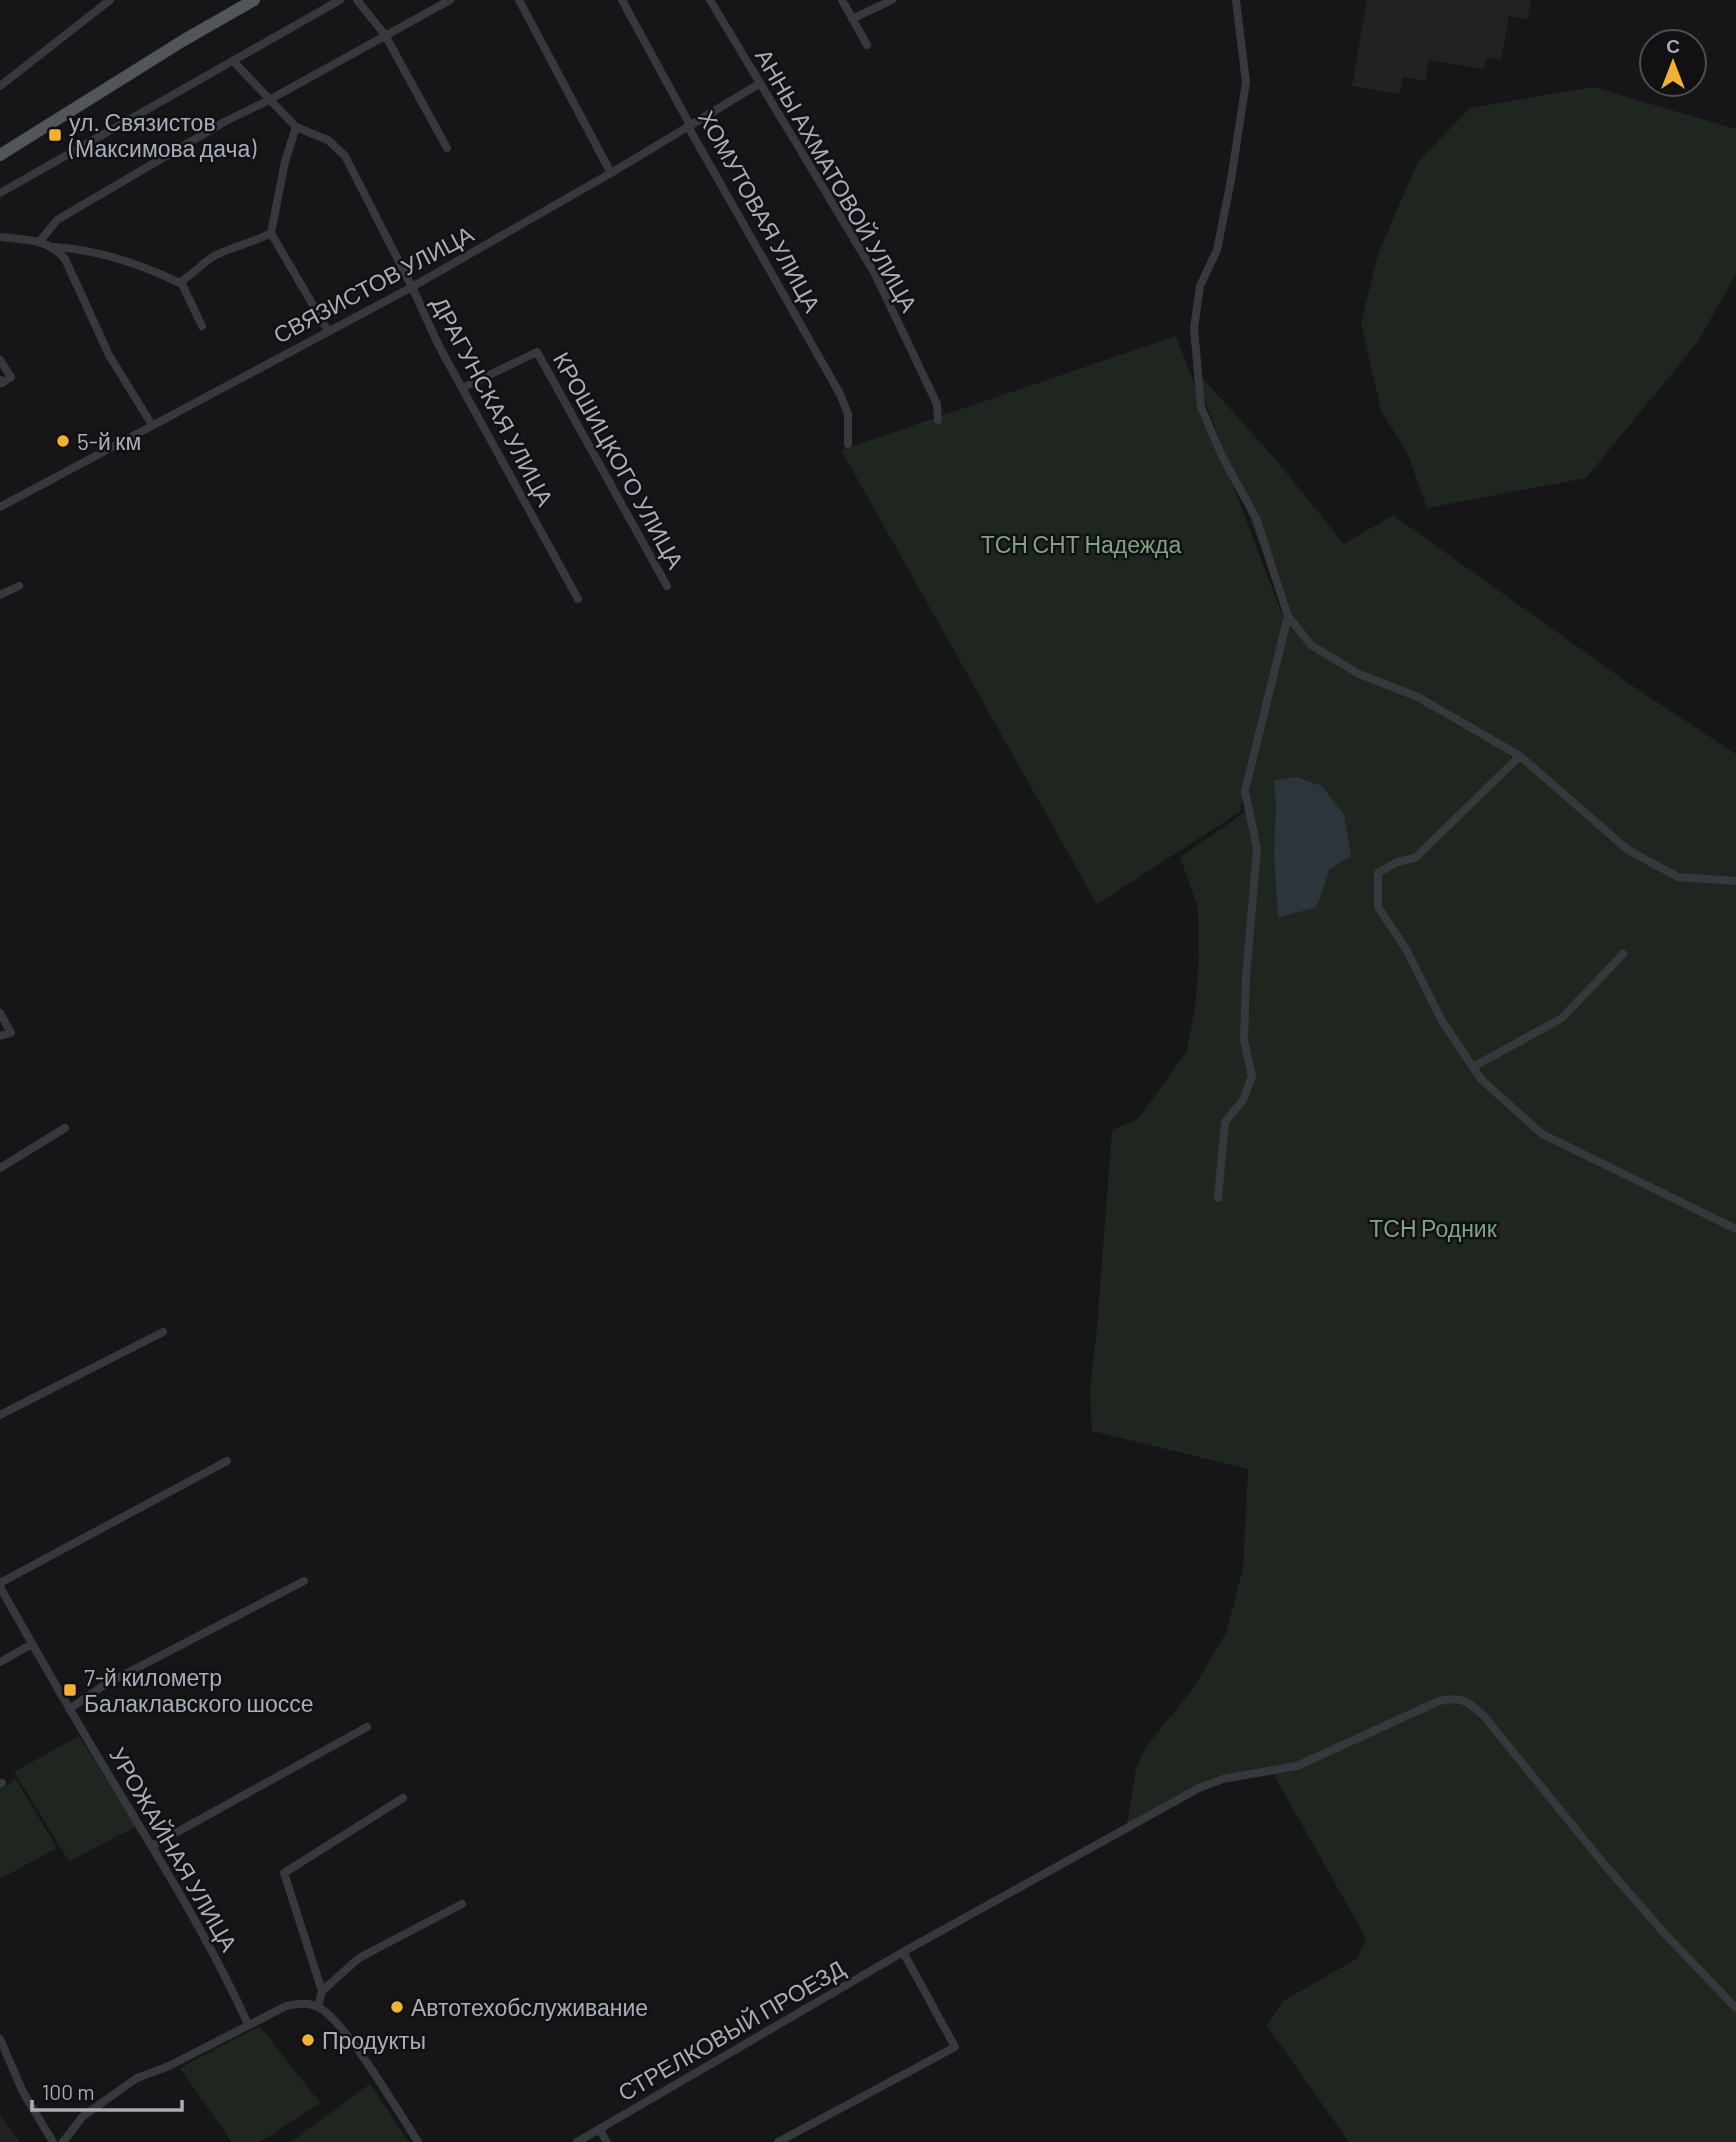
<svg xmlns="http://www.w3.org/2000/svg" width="1736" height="2142" font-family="Barlow,sans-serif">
<rect width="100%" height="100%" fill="#161618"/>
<path fill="#222225" d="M1367,0h164l-3,19 -19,-3 -8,44 -15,-3 -2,12 -55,-9 -4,21 -22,-4 -3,17 -48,-8z
M0,2115l20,27h-20z"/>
<path fill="#1e261f" d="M1593,87l143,42v145l-39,69 -111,135 -159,30 -20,-56 -26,-41 -20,-88 18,-72 39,-89 52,-54z
M1176,336l108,283 -44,193 -143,92 -256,-454z
M1192,367l80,88 72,89 49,-29 241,172 102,67v1388h-387l-82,-116 16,-25 75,-43 8,-20 -96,-170 -65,14 -78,42 9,-55 9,-21 49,-61 32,-54 17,-65 5,-99 -156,-38 -2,-43 7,-59 15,-199 26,-11 49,-68 9,-52 3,-42 -1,-49 -18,-51 65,-45 43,-185 -23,-69z
M79,1736l57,91 -67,34 -55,-89z
M16,1779l41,69 -57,31v-90z
M260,2026l60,77 -60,39h-28l-52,-74z
M370,2084l39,58h-119z"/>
<path fill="#2c353c" d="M1296,777l26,9 22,29 7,41 -22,14 -12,37 -39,11 -4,-65 2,-45 -2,-27z"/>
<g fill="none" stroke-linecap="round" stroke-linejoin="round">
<path stroke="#37383d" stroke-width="8" d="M357,0l28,35 62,113
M519,0l92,173
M622,0l68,125v5l150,264 8,20v30
M710,0l165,274 62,130 1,16
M842,0l25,45
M1236,0l10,82 -15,98 -14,70 -17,36 -6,42 7,79 22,51 33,60 32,98 23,29 48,29 59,23 102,59 108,94 50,27 58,4
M852,19l40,-19
M233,61l63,66 32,13 17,16 67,131 27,59 139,253
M0,86l110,-86
M0,193l340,-193
M271,233l57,98
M0,237c26,3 47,1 65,22l44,96 43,70
M39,242l18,-22 167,-98 45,-22 181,-100
M55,247c45,3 86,17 127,37l1,-4c11,-7 20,-17 31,-24 19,-10 39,-13 57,-23l14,-71 11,-35
M182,284l20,42
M0,360l11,17 -9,6 -2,-3
M462,388l75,-36 130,234
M0,507l412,-220 199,-114 148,-89
M0,595l19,-9
M1520,756l-105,102 -18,4 -19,11v34l28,42 36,72 39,58 61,55 194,95
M0,1013l11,20 -11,3
M1473,1067l89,-49 61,-64
M0,1168l65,-40
M1218,1198l7,-76 18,-22 9,-24 -8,-36 2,-63 11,-128 -12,-58 43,-175
M0,1415l163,-83
M0,1583l227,-122
M0,1587c35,62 70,124 107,185 49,82 101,164 141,252
M0,1662l32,-18
M69,1709l37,-25 198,-103
M0,1784l2,-1
M152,1846l215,-119
M322,1991l37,-33 103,-54
M318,2007l4,-16 -38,-118 119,-75
M0,2039l23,53 30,50
M599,2129l8,13
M63,2142l20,-26 54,-38 32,-12 117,-60c11,-2 21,-4 32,1 27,13 81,106 100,135
M577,2142l326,-190 296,-164 24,-9 74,-13 142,-65c24,-5 28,0 45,15l119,147 62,71 71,74
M778,2142l177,-95 -52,-95"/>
<path stroke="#53555c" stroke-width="12" d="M0,155l184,-115 70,-40"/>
</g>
<g fill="#f2b134" stroke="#111113" stroke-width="2.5">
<rect x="48" y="128" width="14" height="14" rx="3.5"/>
<circle cx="63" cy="441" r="7"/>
<rect x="63" y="1683" width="14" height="14" rx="3.5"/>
<circle cx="397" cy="2007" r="7"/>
<circle cx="308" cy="2040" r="7"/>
</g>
<g text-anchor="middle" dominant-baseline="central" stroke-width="5" stroke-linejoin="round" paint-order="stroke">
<g font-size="23" fill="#a8adb8" stroke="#111113" text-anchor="start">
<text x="69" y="122">ул. Связистов<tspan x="69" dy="26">(Максимова дача)</tspan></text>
<text x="77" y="441">5-й км</text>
<text x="84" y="1677">7-й километр<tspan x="84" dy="26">Балаклавского шоссе</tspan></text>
<text x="411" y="2007">Автотехобслуживание</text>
<text x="322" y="2040">Продукты</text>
</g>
<g font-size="23" fill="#a8adb8" stroke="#111113">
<text transform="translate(837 180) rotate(60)">АННЫ АХМАТОВОЙ УЛИЦА</text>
<text transform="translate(760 211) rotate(61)">ХОМУТОВАЯ УЛИЦА</text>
<text transform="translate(373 284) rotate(-28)">СВЯЗИСТОВ УЛИЦА</text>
<text transform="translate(493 401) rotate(62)">ДРАГУНСКАЯ УЛИЦА</text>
<text transform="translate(619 460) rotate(61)">КРОШИЦКОГО УЛИЦА</text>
<text transform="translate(174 1849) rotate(60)">УРОЖАЙНАЯ УЛИЦА</text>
<text transform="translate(731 2030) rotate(-30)">СТРЕЛКОВЫЙ ПРОЕЗД</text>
</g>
<g font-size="23" fill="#7fa381" stroke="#111113">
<text x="1081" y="544">ТСН СНТ Надежда</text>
<text x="1433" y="1228">ТСН Родник</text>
</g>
</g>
<g transform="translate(1673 63)"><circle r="33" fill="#111113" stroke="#4d4f55" stroke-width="2"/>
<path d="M0-5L12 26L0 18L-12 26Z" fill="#f2b134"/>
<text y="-10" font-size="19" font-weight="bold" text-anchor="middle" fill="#a8adb8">С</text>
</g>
<path d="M32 2100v10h150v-10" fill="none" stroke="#a8adb8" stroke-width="3.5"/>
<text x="42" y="2100" font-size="21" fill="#a8adb8" stroke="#111113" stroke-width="5" paint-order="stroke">100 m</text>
</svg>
